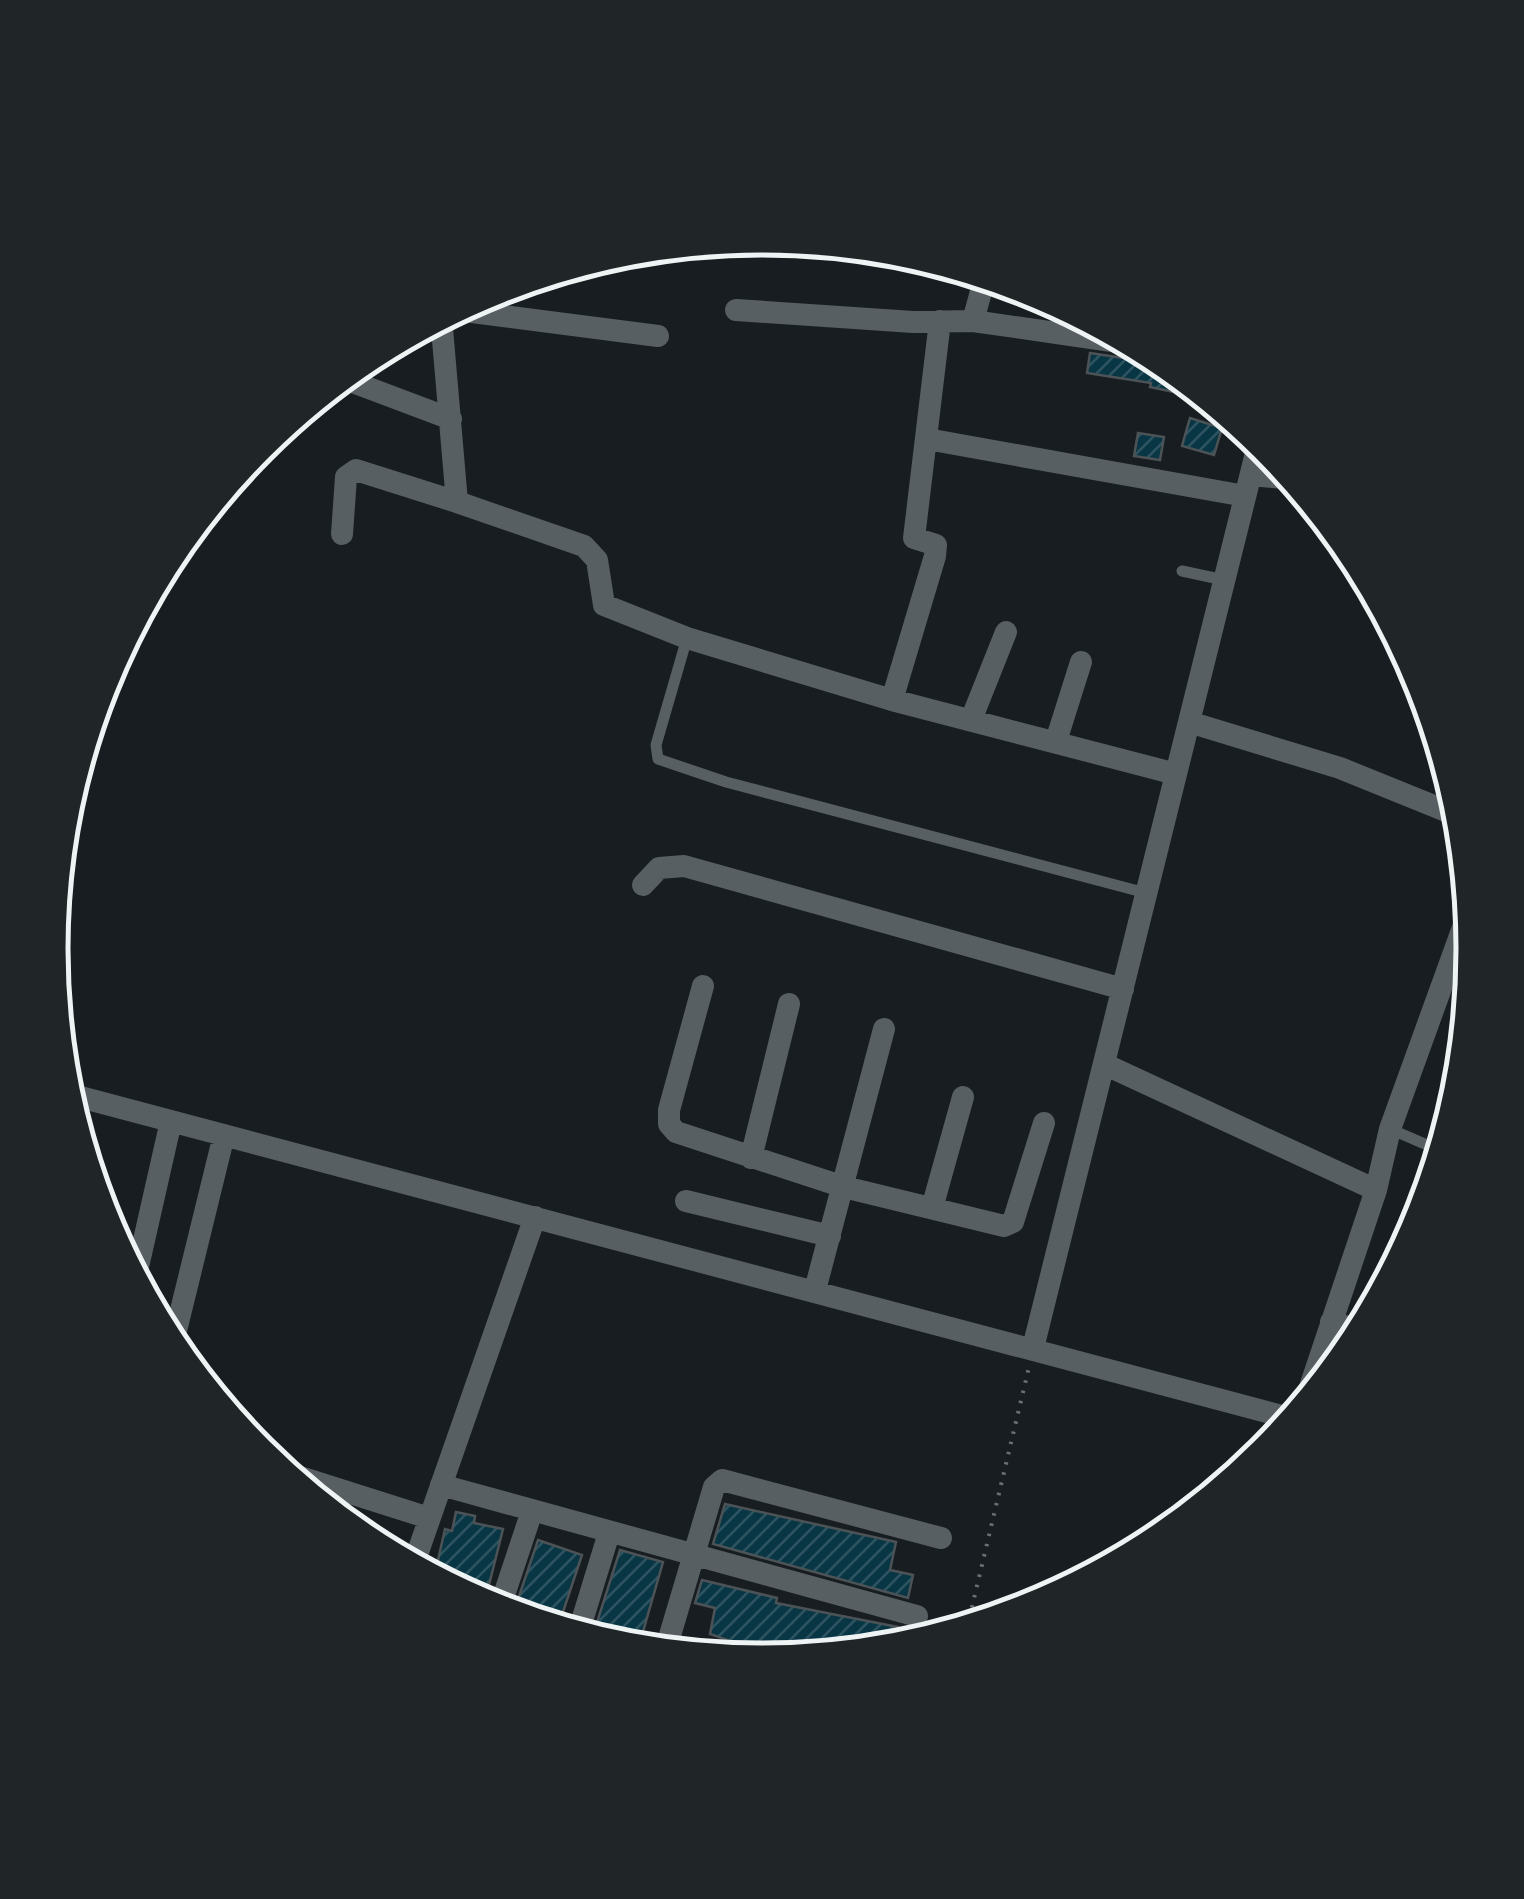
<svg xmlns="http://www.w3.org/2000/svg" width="1524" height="1899" font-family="'Sofia Sans Condensed',sans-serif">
<defs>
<pattern id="building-hatch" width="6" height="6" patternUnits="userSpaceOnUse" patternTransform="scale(2.5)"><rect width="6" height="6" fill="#093644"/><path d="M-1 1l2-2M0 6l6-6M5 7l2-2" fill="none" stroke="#2d5460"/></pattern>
</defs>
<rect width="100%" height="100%" fill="#171d20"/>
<path fill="url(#building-hatch)" stroke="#4c5356" stroke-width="2.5" d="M1090,353l40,6 11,-4 -1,5 28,6 40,33 -58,-12 1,-4 -64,-10z
M1190,418l32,10 -8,27 -32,-9z
M1138,433l26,4 -4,23 -26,-4z
M725,1504l171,38 -6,28 23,5 -5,23 -195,-54z
M456,1512l19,4 -1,7 29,6 -18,72 -51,-23 11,-49 7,2z
M538,1540l44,15 -24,72 -45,-13z
M620,1550l43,12 -25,87 -46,-11z
M702,1580l75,18 -1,5 122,24 -4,22 -103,10 1,-5 -48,-8 -34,-12 5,-26 -20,-5z"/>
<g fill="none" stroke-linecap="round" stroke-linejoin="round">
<path stroke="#6b7072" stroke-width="4" stroke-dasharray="2.5 8" stroke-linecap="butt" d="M967,1628l62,-261"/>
<path stroke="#585f62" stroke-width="11" d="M1182,571l42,9
M687,638l-31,107 2,14 68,23 420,111
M1390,1129l51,22"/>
<path stroke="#585f62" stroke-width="22" d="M456,310l202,26
M736,310l177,12 60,-1 12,-44
M441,317l16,185 127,44 13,14 7,45 83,33 205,62 284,74
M973,321l159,23
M342,378l109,41
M927,439l318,57
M1251,475l42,4
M1333,528l4,16 13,5
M342,534l4,-57 10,-7 101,32
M892,700l43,-144 1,-11 -22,-7 26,-217
M971,720l35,-88
M1189,722l151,46 121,49
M1056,741l25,-79
M643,885l16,-17 25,-2 439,123
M703,986l-34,124v14l7,8 168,55 160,39 9,-4 31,-99
M1104,1064l272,126
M65,1093l1228,326
M751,1158l38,-154
M686,1201l144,35
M932,1208l31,-111
M135,1280l36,-159
M815,1290l69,-261
M1331,1322l31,9
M172,1347l52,-212
M1033,1348l226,-907
M1303,1408l73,-218 14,-61 80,-221
M281,1471l148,47
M441,1485l476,131
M413,1566l122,-349
M499,1610l33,-99
M578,1634l31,-101
M668,1644l54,14
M665,1652l49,-165 8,-7 219,58"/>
</g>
<path d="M0 0H1524V1899H0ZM68 949a694 694 0 1 1 1388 0a694 694 0 1 1-1388 0Z" fill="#202628" fill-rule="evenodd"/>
<path fill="none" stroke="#eef3f4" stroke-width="5" d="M68 949a694 694 0 1 1 1388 0a694 694 0 1 1-1388 0Z"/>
</svg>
